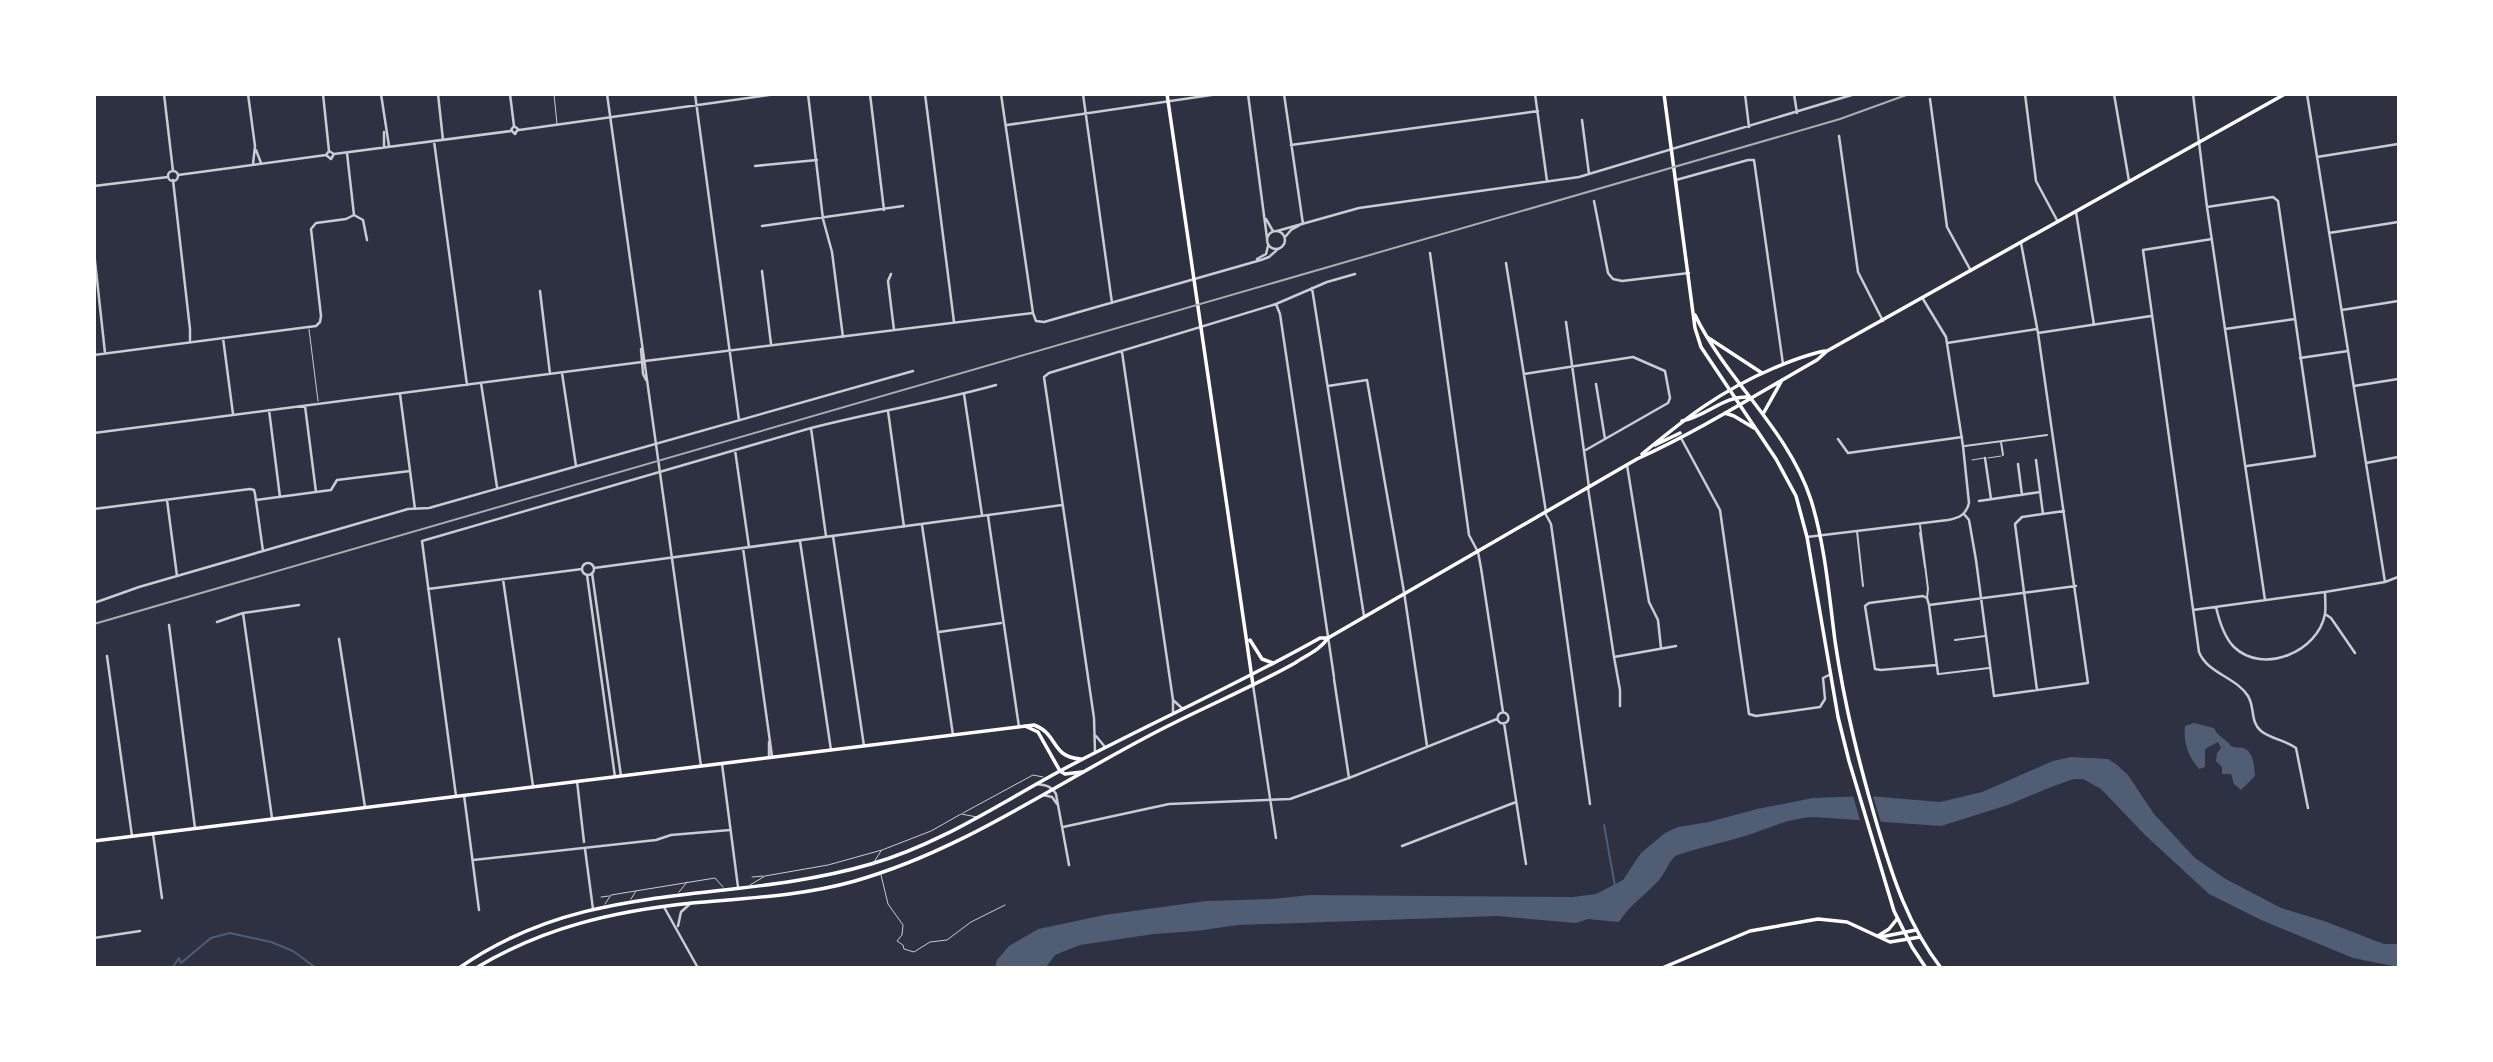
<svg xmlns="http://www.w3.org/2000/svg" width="2493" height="1062" font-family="Literata,serif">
<rect width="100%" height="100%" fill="#2d3142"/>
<path fill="#4f5d75" d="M2194,723l20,5c4,9 12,11 17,18 4,2 8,1 12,2 11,3 11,19 12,28l-14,14 -7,-6 -3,-10h-9v-7l-6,-6 1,-8 4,-5 -3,-6 -13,7v18l-6,2c-10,-12 -16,-26 -14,-43z
M2071,757l37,2 9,6 11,10 26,39 41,44 29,20 57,30 43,13 60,23h14v23l-45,-9 -92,-38 -52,-26 -64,-59 -44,-46 -18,-10h-9l-23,8 -43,18 -67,21 -126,-9c-26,1 -46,11 -70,19 -23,7 -48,12 -70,20 -7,7 -9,16 -16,24 -13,15 -29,24 -40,42l-31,-3 -12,4 -79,-7 -259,9 -42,6 -42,3 -74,11 -25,10 -9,12 -51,1 2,-8 12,-14 29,-17 10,-2 56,-12 102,-14 66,-2 38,-4 263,2 23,-3 27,-14 18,-27 24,-20 13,-6 31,-5 48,-13 56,-11 56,-2 71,6 42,-10 71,-31z"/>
<path fill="#2d3142" d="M1852,792l20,1 10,33 -21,-2z"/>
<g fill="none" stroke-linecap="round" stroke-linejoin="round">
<path stroke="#4f5d75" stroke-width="2" d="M1604,825l11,61
M172,968l7,-10 2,5 30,-25 19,-5 41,9 22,9 23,17"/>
<path stroke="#caccd0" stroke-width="1" d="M554,94l3,30
M309,329l9,72
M1988,458l13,-2
M1972,460l12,-2
M963,813l70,-38 10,2
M874,862l7,-11
M881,875l7,29 15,21 -1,10 -5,6 6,4 1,4 10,3 16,-10 17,-2 24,-18 34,-17
M752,877l11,-1
M750,885l15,-9 63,-11 54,-15 49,-19 30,-17 16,3
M679,892l8,-10
M601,897l8,-1
M631,899l5,-8
M605,904l6,-9 104,-17 8,9"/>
<path stroke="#caccd0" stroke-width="2" d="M2001,442l2,13
M1965,446l82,-11
M1920,525l8,64 -1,9
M1857,531l6,55
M1920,533l5,34
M1955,640l30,-4
M1939,674l50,-6"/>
<path stroke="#caccd0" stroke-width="2.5" d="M164,94l9,77
M248,94l7,52 -2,18
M323,94l6,57
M381,94l8,52
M438,94l5,46
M510,94l4,32 -3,4 4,4 3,-5 -4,-3
M695,94l44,326
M808,94l15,125 9,33 11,85
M870,94l14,116
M925,94l29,228
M1001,94l32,219 3,8 8,1 217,-62 8,-3 9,-8
M1083,94l29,209
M1248,94l19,144
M1284,94l19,130
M1535,94l12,87
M1745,94l4,33
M1794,94l3,19
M2025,94l11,87 22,41
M2114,94l15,87
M2193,94l14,113 58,393
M2307,94l78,488
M1930,99l17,128 24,44
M1582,120l7,54
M1007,125l211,-31
M519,130l257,-36
M1839,136l19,136 25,49
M434,141l33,244
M1291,145l247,-34
M384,146v-14
M256,150l5,13
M347,153l7,62
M334,154l177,-23
M2317,157l81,-13
M755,166l62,-6
M168 176a5 5 0 1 1 10 0a5 5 0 1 1-10 0Z
M178,175l148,-20 3,-4 5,3 -3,5 -5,-4
M173,180l17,149v11
M1676,180l72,-20h6l29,204
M94,186l74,-9
M1594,201l14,72 5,6 9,2 67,-8
M2207,207l66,-10 5,4 37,255 -68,10
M2076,212l18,113
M354,215l9,5 4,20
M1266,219l7,12
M762,226l141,-20
M1267 240a9 9 0 1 1 18 0a9 9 0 1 1-18 0Z
M1277,231l82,-23 220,-31 276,-83
M2329,233l69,-11
M1286,236l5,-6 9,-5
M2212,239l-69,11 56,402c8,21 37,25 49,44 7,11 2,26 13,35 10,8 24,9 35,17l12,60
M94,252l11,101
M1430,253l39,282 9,17 3,16 22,144
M1257,259l9,-5 2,-8
M1506,263l40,249
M762,271l9,73
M891,274l-3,7 6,49
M1312,288l52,328
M540,291l10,83
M1276,304l4,10 54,363
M2342,310l56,-9
M1566,322l23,165
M2225,329l70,-10
M2038,333l113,-17
M223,338l10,76
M1947,343l90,-14
M1122,352l51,348v12
M94,355l222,-29 4,-4 1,-6 -10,-87 5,-6 30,-4 8,-4
M2300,358l48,-7
M645,361l388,-48
M562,373l14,93
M1524,374l109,-17 32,14 5,27 -2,5 -84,48
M481,383l16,104
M1596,384l9,55
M1328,386l39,-6 37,212 23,154
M2354,386l44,-7
M400,394l15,115
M964,394l18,121
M305,406l11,86
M269,410l11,87
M888,411l16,116
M811,428l15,108
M94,433l548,-71
M1681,438l39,72 29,204 7,2 64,-9 5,-8 -2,-21 8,-4
M1838,439l10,14 114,-16
M735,450l14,97
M1985,458l6,41
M2036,460l7,54
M2366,463l32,-6
M2018,464l4,31
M1627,465l22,137 9,18 3,28
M1588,488l26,169
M167,500l10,76
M256,500l75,-10 6,-10 73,-9
M1979,501l61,-9
M94,509l156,-20 4,1 1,4 8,57
M1545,513l6,11 39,280
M1964,514l5,6 7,40 18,136 94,-13 -50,-350 -17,-90
M988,516l31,211
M922,525l31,210
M833,536l31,210
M1807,537l141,-17c11,-2 18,-5 21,-17l-6,-57 -17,-109 -23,-38
M800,541l31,209
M743,548l29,208
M582 569a6 6 0 1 1 12 0a6 6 0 1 1-12 0Z
M594,568l468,-63
M592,573l29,203
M587,575l28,202
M503,579l30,207
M428,589l154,-20
M94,603l45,-16 269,-78 21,-1 484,-137
M1929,605l9,69
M2216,607c3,13 8,30 18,40 29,28 84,5 91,-33 1,-7 0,-15 0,-22
M2193,610l132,-18 60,-10 13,-5
M243,613l29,205
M2325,614l6,4 24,35
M217,622l26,-9 56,-8
M169,625l26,203
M939,632l62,-9
M339,639l26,168
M107,656l25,180
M1936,665l-55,5 -6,-1 -10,-63 4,-3 54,-7 4,2 2,7 147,-19
M1334,679l15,99
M1253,685l23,153
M2037,690l-22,-166 7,-7 42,-6
M1173,700l10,9
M1620,706v-16l-6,-33 62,-11
M1497.5 718a5.5 5.5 0 1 1 11 0a5.5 5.5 0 1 1-11 0Z
M1504,723l22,141
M1096,736l9,11
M769,742v16
M1095,752l-1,-34 -50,-341 5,-4 227,-69 51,-22 28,-8
M577,781l7,61
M1036,784c10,1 15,2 20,10l13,71
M464,795l15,115
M1043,795l9,2 5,7
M456,796l-34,-255 389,-113c62,-16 124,-26 185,-43
M1063,827l106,-23 121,-5 59,-21 148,-59
M153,834l9,64
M1402,846l114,-44
M585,849l8,60
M473,860l183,-20 15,-5 59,-5
M94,938l46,-7"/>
<path stroke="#caccd0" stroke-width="2.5" d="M607,94l94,672
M641,349l2,25 3,6
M722,764l16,123
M664,907l34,61
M678,926l3,-14 10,-9"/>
<path stroke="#fff" stroke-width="3.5" d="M1167,94l86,591
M1250,640l12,19 11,4
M1025,726l13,6 22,39 5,3 17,-2
M94,841l940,-116c25,9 16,32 47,34
M1878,936l11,-7 8,-10
M1881,937l35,-7
M1662,968l88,-37 68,-12 29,3 43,20 30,-5"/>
<path stroke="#fff" stroke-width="3.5" d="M1664,94l31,234 6,19 75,112 20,37 11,41 31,180 11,44 45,150 18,36 14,21
M1695,315c32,66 93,114 116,185 14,45 18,94 24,141 10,67 24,122 43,187 15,50 30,97 63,140
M1707,337l55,36
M1725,413l9,3 20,12
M1763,414l19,-34
M1682,421c24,-4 42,-26 67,-24
M1655,445l25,-12
M1642,454c44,-36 78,-63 132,-86 17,-7 33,-14 51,-17
M459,968c130,-91 269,-62 412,-104 67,-19 128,-60 189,-93 86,-46 175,-85 260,-133h8
M476,968c68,-41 139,-57 216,-65 55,-5 110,-7 163,-22 116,-33 214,-107 321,-159 40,-20 80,-37 119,-59 12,-8 25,-13 33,-25l309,-179c62,-28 120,-65 180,-99l10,-9 458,-257"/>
<path stroke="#abadb3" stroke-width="2" d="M94,624l1746,-505 69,-25"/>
</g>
<rect width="2493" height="1062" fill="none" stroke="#ffffff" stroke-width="192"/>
</svg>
